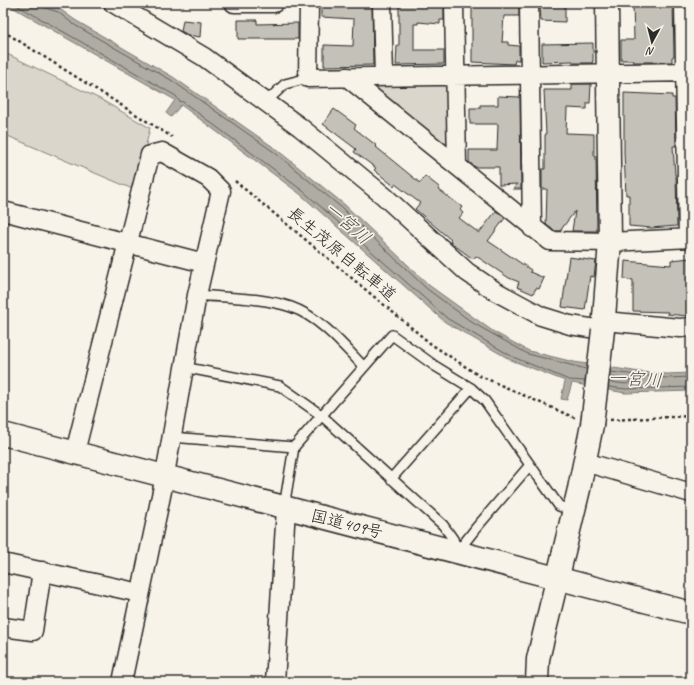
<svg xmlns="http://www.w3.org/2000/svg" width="694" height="685" font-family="Caveat,'Klee One',sans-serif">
<rect width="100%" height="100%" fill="#f7f3e8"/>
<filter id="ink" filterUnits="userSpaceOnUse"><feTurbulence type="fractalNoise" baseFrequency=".025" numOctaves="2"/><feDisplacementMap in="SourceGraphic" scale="8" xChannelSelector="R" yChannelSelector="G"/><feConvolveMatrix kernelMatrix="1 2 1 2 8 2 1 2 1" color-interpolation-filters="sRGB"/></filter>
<g filter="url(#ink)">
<path fill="#dad6cc" stroke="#82807c" d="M7,54l93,45 50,29 -15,62 -132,-56v-64z
M447,80l6,67 -10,1 -74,-59 5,-7z"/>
<path fill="#afaca4" stroke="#7a7874" d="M5,3h39l10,6 3,-2 18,13 98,57 103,72 69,56 85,81 64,46 35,19 45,11 66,10 27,2 24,-1v18l-66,2 -53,-10 -5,17 -6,-1 4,-18 -54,-21 -66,-38 -145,-128 -119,-89 -10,12 -5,-4 9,-13z"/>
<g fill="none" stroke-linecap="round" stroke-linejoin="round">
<path stroke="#605f5b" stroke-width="1" d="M13,3l163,93 3,5 4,1 120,89 145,128 65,38 56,23 16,1
M43,3l2,5 13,4 15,12 98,56 103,72 68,56 85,81 46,34 55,31 58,15
M610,372l57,6 24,-1
M609,382l17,2 5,-2 -2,-2 -19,-3
M609,387l17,2 65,-2"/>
</g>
<path fill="#c4c1b9" stroke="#2b2b2b" d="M321,3h51l1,62 -49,1v-21l29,1 1,-27 -33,-2z
M399,3l45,2v15h-4v4l-22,-2v2h-4v26h30v14l-48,1 1,-19h2z
M472,3h47v13h-15l-2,26h6v3l11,1v14h-4l-1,4 -42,-2z
M548,3h17v19l-24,-1 -1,-15h8z
M633,3h40l1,53 -2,1v5h-39l1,-2h-13v-20h13z
M183,20l18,2 -1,15 -12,-2 -7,-4z
M238,20h19v4l41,-1v16h-60z
M593,43v19l-2,1h-18v-2l-31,1v-18z
M572,84h19l-1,19h-3v6l-20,-1 -1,25 28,1v22h2l1,75h-25l3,-20 -15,20h-6l-8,-7 1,-35h-5v-20h3v-34h1l-2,-45h28z
M624,93l48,2v3h3l1,48h-3l2,29h1l1,51 -26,2 -22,-2v-31h-3l-2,-42z
M498,96l22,1 1,92h-8l4,-5 -18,1v-18h-24l-6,-5v-12h28l1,-26h-28v-16h10v-3h18z
M334,109l22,16 -2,3 23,18 -1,1 44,36 5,-7 14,11 -1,2 24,18 -2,3 3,3 -4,5 20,15 17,-22 9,7 -17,23 43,29 -1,2 14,6 -5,11 -3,-1 -3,6 -16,-7 2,-5 -10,-4 -33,-22 -3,3 -23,-17 1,-2 -36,-31 5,-6 -25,-19 -1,2 -20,-16 2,-2 -22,-16 2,-3 -33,-25z
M569,257l27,4 -2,16 -4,-1 -5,34 -23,-3z
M691,258v53h-2l-1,5 -21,-2 1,-2 -35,-1v-31l-9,-1 1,-18 46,4v-5z"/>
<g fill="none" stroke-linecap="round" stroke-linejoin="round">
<defs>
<path id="lane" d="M267,101l18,-17 23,-6
M197,295c30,3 64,2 94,12 29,10 52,38 73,60
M183,367l97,19 41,29 122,110 10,14 4,12
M171,437l123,10
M391,479l80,-91
M286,507v-12l8,-48 98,-112 43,31 36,22 14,13 74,105 15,5
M458,551l18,-23 54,-63"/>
<path id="street" d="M113,3l91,54 96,70 84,69 83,76 28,19 46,25 29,9 33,5
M234,3h40
M309,3l-1,75 383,-6
M382,3l2,74
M454,3l3,163
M529,3l3,225
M684,3l4,235
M347,77l203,164 60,1 81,-4
M3,211l201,52
M604,321l76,7 11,-1
M75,452l75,-297 12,-3 46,26 13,13 -24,104 -35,196 -40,191
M585,462l106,31
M3,563l137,30
M3,627l30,4 9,-60
M275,682l11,-173"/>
<path id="secondary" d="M603,330l7,-88 -3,-239
M537,682l1,-23 41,-170 13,-64"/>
<path id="highway" d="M3,434l688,179"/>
</defs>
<use href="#lane" stroke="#2b2b2b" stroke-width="12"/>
<use href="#street" stroke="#2b2b2b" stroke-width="21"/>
<use href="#secondary" stroke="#2b2b2b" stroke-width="25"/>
<use href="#highway" stroke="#2b2b2b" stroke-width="25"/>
<path stroke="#2b2b2b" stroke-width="2.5" stroke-dasharray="3 3" stroke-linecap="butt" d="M3,31l169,106
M235,181l196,163 47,31 97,43
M610,420l81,-4"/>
<use href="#lane" stroke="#f7f3e8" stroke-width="9"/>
<use href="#street" stroke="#f7f3e8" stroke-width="18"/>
<use href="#secondary" stroke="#f7f3e8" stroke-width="22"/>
<use href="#highway" stroke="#f7f3e8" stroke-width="22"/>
<defs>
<path id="secondary-bridge" d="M592,425l11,-95"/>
</defs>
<use href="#secondary-bridge" stroke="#2b2b2b" stroke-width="25" stroke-linecap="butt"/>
<use href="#secondary-bridge" stroke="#f7f3e8" stroke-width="22"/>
</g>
</g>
<g text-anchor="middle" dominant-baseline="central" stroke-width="3.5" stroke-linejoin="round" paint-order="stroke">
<g font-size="17" fill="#2b2b2b" stroke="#f7f3e8">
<text transform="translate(342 254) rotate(40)">長生茂原自転車道</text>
<text transform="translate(347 524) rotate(14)">国道409号</text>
</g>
<g font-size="18" font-style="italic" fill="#53524f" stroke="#f7f3e8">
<text transform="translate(348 223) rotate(41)">一宮川</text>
<text transform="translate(635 379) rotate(3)">一宮川</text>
</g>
</g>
<rect width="694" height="685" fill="none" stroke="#f7f3e8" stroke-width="16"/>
<rect x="8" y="8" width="678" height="669" fill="none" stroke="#2b2b2b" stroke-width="1.5" filter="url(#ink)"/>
<g transform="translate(652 42) rotate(187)" stroke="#f7f3e8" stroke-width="3" paint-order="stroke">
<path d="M0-3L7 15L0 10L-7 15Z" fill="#2b2b2b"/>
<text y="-6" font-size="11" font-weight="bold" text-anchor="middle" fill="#2b2b2b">N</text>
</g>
</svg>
